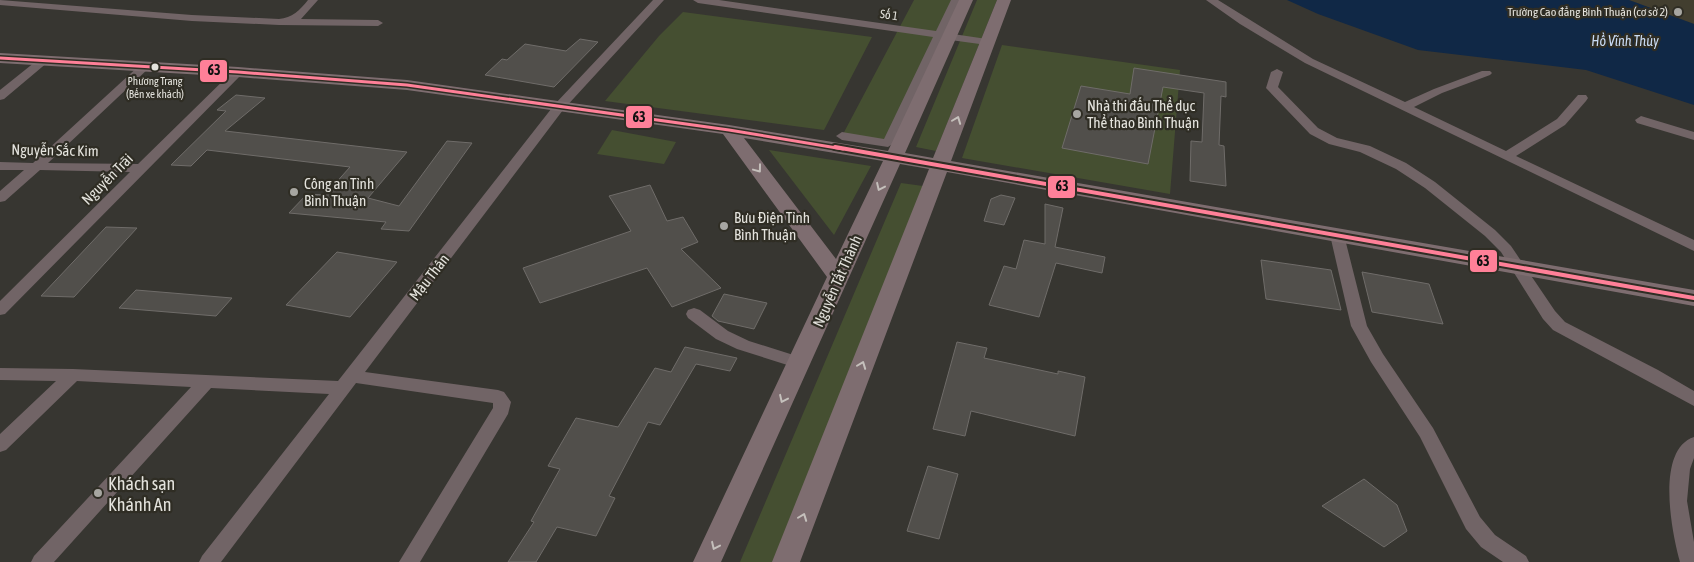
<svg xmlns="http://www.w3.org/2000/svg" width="1694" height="562" font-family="'Asap Condensed',sans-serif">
<rect width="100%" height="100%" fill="#373631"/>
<path fill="#423e2f" d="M1629,0h65v24z"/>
<path fill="#454f31" d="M914,0h42l-68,143 -46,-7z
M977,0h20l-61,151 -20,-4z
M683,12l189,25 -48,93 -219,-29 54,-65z
M1002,45l178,25 -10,124 -208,-36z
M612,130l64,12 -12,22 -67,-10z
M769,150l102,16 -37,69z
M901,183l22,3 -148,376h-35z"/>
<path fill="#102846" d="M1287,0h342l65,24v81l-108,-35 -168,-20 -100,-36z"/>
<path fill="#514f4b" stroke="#6f6c69" d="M580,39l18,3 -44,45 -69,-12 17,-16 5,1 18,-16 41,7z
M1134,68l92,14v15l-5,-1 -2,49 5,1 2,40 -36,-5 1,-40 11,1 2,-49 -41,-6 -15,77 -86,-16 19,-62 49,8z
M236,95l29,3 -40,33 182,21 -39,46 31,8 48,-65 25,2 -63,88 -28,-2 5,-7 -97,-9 18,-19 18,1 25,-28 -143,-17 -16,16 -20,-1 55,-54 -9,-1z
M650,185l17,36 16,-4 15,25 -17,7 40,39 -49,19 -25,-39 -107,35 -17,-35 108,-37 -22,-35z
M1001,195l14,3 -11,27 -20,-4 7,-22z
M1045,204l18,4 -8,39 50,10 -3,16 -46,-10 -17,54 -50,-12 15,-39 12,3 8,-29 21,4z
M106,227l31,1 -63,69 -33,-1z
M337,252l60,10 -47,55 -64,-12z
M1261,260l70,10 10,40 -75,-11z
M1362,272l67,12 14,40 -71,-12z
M136,290l96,8 -16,18 -97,-8z
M724,294l43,9 -13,26 -36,-8 -6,-5z
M957,342l30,6 -3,10 74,16v-3l27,6 -10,59 -104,-25 -6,25 -32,-7z
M685,347l52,11 -7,13 -34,-7 -36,61 -12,-3 -39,74 6,2 -19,38 -39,-9 -21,35h-28l26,-40 -3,-1 29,-52 -12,-3 28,-48 42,9 37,-59 16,4z
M928,466l30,8 -19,65 -32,-8z
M1364,479l33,26 10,26 -23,16 -62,-41z"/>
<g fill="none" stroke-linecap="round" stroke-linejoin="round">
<path fill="#716466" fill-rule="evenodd" d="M0,0l192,15 87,4c13,-1 21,-9 29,-19h10l-17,19 77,1 5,3 -5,3 -99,-1 -87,-4 -192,-16z
M653,0h11l-101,110 -198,262 133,18 6,2 7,10 -3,12 -88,148h-21l94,-154v-5l-137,-20 -135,179h-22l3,-6 127,-162 -118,-6 -157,174h-23l3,-6 157,-169 -114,-6 -71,69 -6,2v-18l56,-53 -56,-1v-12l73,1 265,12 217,-277z
M693,0h26l217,31 15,-31h10l-15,33 41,6 5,3 -5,3 -44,-6 -49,104 -6,4 -46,-7 -6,-4 6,-4 42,7 49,-102 -235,-34z
M1206,0h12l95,59 92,43 29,-13 48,-18h8l2,2 -2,2 -48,18 -28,14 92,44 51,-32 21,-24h8l2,3 -2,3 -21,24 -49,31 178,84v11l-389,-188 -65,-39z
M44,57l6,3 -2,2 -44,37 -4,1v-10l40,-32z
M145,63l4,1 2,2 -2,2 -101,95 90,1 96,-94 4,-1 6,3 -239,242 -5,1v-14l130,-129 -90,-2 -35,31 -5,1v-11l24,-21h-24v-8l33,1 108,-99z
M1277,69l6,3 -5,15 40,41 19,10 33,8 36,17 29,19 60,48 16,16 44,65 10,11 93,48 36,21v15l-141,-76 -10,-11 -42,-67 -16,-16 -60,-48 -29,-19 -36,-17 -31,-8 -19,-10 -44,-46 5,-16z
M1641,116l53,16v8l-57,-17 -2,-3z
M1337,230l5,2 2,3 23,91 16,28 50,74 47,89 15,18 31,21 3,6h-26l-22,-15 -15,-18 -46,-92 -49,-75 -20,-36 -21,-91 2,-3z
M694,308l6,2 28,21 21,10 57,18 2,4 -2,4 -6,2 -63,-20 -21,-10 -28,-21 -2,-4 2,-4z
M1694,437v21l-4,11 -3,32 7,41v20h-14c-8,-28 -25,-112 14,-125z"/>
<path fill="#7e6d70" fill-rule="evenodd" d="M959,0h14l-68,153 28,5 64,-158h14l-60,161 743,129v16l-747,-134 -147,390h-28l157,-393 -29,-5 -179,398h-28l134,-285 -104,-143 -316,-44 -169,-13 -238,-14v-10l238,14 169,13 322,45 159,26zM744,138l139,23 -47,98z"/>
<defs>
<path id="bus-1-far1" d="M0,58l238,14 169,13 322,45 114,19"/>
<path id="bus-1" d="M835,147l859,151"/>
</defs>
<use href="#bus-1-far1" stroke="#2f2d24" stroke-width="6"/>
<use href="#bus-1" stroke="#2f2d24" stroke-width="8"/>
<use href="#bus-1-far1" stroke="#ff8098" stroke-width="3"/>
<use href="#bus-1" stroke="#ff8098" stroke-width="4"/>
</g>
<defs><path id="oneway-chevron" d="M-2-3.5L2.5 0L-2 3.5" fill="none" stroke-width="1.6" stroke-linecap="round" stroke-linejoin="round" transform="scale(1.25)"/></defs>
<g stroke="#c5c0bc">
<use href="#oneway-chevron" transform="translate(957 120) rotate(-69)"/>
<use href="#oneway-chevron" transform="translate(758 169) rotate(53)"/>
<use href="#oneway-chevron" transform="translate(880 187) rotate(115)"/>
<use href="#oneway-chevron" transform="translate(862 365) rotate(-69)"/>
<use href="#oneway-chevron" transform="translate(783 399) rotate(115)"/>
<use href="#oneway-chevron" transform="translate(803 517) rotate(-69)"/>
<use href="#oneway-chevron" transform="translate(715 546) rotate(115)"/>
</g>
<g fill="#a7a6a1" stroke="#2f2d24" stroke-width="2">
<circle cx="1678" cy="12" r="5"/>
<circle cx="1077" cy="114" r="5"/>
<circle cx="294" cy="192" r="5"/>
<circle cx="724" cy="226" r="5"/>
<circle cx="98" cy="493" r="5"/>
</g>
<circle fill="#e4e3dd" stroke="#2f2d24" stroke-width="2" cx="155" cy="67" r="4.5"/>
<g text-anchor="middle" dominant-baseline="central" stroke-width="4.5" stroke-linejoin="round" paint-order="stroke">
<g font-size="11" fill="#e4e3dd" stroke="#2f2d24">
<text x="155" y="81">Phương Trang<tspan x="155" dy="13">(Bến xe khách)</tspan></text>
</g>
<g font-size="12" fill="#e4e3dd" stroke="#2f2d24" text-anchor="end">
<text x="1668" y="12">Trường Cao đẳng Bình Thuận (cơ sở 2)</text>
</g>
<g font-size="12" fill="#e4e3dd" stroke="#2f2d24">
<text transform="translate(889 15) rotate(8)">Số 1</text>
</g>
<g font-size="14" font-style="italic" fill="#c9dbf4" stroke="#2f2d24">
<text x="1625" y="41">Hồ Vĩnh Thủy</text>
</g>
<g font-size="15" fill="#e4e3dd" stroke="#2f2d24" text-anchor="start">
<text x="1087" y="105">Nhà thi đấu Thể dục<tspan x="1087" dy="17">Thể thao Bình Thuận</tspan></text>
<text x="304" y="183">Công an Tỉnh<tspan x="304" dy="17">Bình Thuận</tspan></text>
<text x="734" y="217">Bưu Điện Tỉnh<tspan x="734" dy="17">Bình Thuận</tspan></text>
</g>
<g font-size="15" fill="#e4e3dd" stroke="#2f2d24">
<text transform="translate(55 150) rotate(1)">Nguyễn Sắc Kim</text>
<text transform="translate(107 179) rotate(-45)">Nguyễn Trãi</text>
<text transform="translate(429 277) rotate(-52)">Mậu Thân</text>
<text transform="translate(837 281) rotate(-66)">Nguyễn Tất Thành</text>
</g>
<g font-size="18" fill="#e4e3dd" stroke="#2f2d24" text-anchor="start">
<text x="108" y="483">Khách sạn<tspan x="108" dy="21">Khánh An</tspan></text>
</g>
</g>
<g stroke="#2f2d24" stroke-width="2">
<rect x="199" y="59" width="29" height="24" rx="5" fill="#ff8098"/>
<rect x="625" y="105" width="28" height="24" rx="5" fill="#ff8098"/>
<rect x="1047" y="175" width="29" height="24" rx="5" fill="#ff8098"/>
<rect x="1469" y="249" width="29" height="24" rx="5" fill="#ff8098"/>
</g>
<g font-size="14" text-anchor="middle" font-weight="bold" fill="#111">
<text x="214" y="75">63</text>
<text x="639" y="122">63</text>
<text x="1062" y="191">63</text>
<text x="1483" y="266">63</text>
</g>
</svg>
